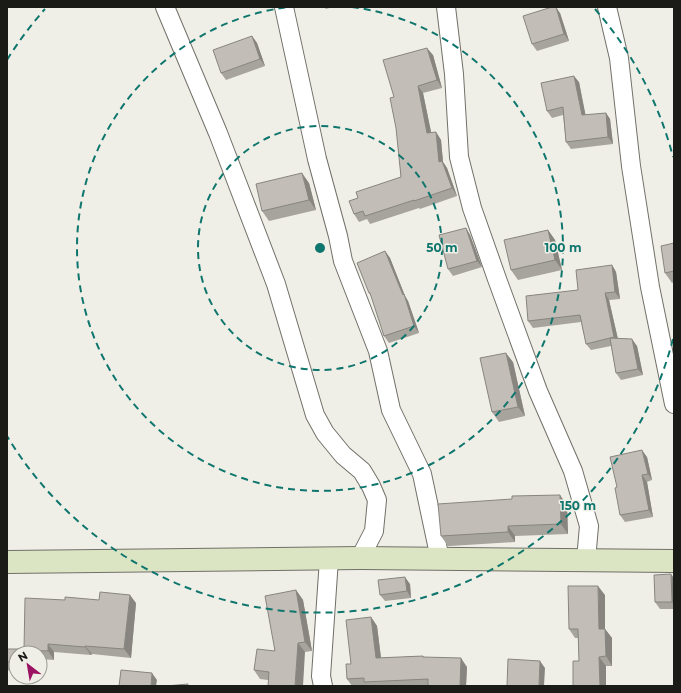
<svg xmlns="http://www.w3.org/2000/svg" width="681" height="693" font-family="Montserrat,sans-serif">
<rect width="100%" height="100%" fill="#f0efe7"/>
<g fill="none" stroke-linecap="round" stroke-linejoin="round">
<defs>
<path id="street" d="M165,7l53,126 58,151 39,131 10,18 18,22 19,16 9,15 6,14 -3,31 -14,27
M284,7l33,152 21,77 5,25 35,90 13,59 31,64 18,85
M446,7l8,67 5,83 13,51 25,71 41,112 35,80 16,55 -3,34
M607,7l12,51 12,108 19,121 24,117
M323,686l-2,-10 8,-117"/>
<path id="secondary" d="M7,562l353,-4 314,3"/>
</defs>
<use href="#street" stroke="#717069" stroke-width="20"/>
<use href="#secondary" stroke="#717069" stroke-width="24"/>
<use href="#street" stroke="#fff" stroke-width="18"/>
<use href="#secondary" stroke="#dbe4c3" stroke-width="22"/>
</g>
<path fill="#a7a39d" d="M324,7h9l-7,2z
M560,13l9,28 -32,10 -5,-7z
M252,36l5,7 8,23 -39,14 -5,-7z
M433,55l9,33 -19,5 8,40 5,-1 5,8 2,22 4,6 10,28 -37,13 -1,-1 -49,16 -3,-5 -8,3 -5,-8 4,-16 43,-21 -7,-80z
M579,82l6,33 21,-2 4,6 3,25 -42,5 -5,-7 -3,-27 -11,3 -5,-7z
M309,183l7,27 -47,11 -7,-10z
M466,228l4,7 12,32 -29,9 -5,-7z
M548,230l7,10 7,30 -44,10 -7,-10z
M674,243v39l-2,1 -7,-10z
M385,251l5,7 15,38 3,5 11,32 -30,10 -5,-7 -12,-39 -3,-4z
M612,265l4,7 4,27 -11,1 9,39 19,7 6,29 -22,5 -5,-7 -5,-27 -20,4 -5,-6 -5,-22 -48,6 -5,-7 50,-31z
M513,362l12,54 -26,6 -7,-10z
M647,457l5,23 -5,2 6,35 -28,5 -5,-7 -3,-28z
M567,505l1,29 -53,2v6l-65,4h-2l-7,-10z
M674,578v31h-14l-5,-7z
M410,584l1,14 -26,3 -5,-6z
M296,590l7,10 9,51 -7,1 -37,28 -8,-1 -6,-9 21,-19z
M605,595v34l7,9v28h-6v20h-33l6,-25 -1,-23h-3l-6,-9z
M136,603l-5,55 -39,-4 -1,1 -37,-3v8l-14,-1v-6h-24v18h-7l-2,-3v-19h17z
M371,617l6,9 4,32 42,-2 1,1 43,10 -1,19h-114l-5,-7 4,-15z"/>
<path fill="#888580" d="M556,7l4,6 9,28 -5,-7z
M252,36l5,7 8,23 -5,-7z
M427,48l6,7 9,33 -5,-8z
M574,76l5,6 8,40 -5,-7z
M418,86l5,7 10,48 -6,-8z
M606,113l4,6 3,25 -5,-7z
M436,132l5,8 2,22 4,6 10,28 -5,-8 -13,-26z
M302,173l7,10 7,27 -7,-10z
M466,228l4,7 12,32 -5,-6z
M548,230l7,10 7,30 -7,-10z
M385,251l5,7 15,38 3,5 11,32 -5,-7 -11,-31z
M612,265l4,7 4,27 -5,-7z
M605,293l4,7 10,44 -5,-7z
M632,339l5,7 6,29 -5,-6z
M506,353l7,9 12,54 -7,-9z
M642,450l5,7 5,23 -4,-6z
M642,475l5,7 6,35 -4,-7z
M560,495l7,10 1,29 -7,-10z
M508,526l7,10v6l-7,-10z
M671,574l3,4v28l-2,-4z
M405,577l5,7 1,14 -4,-7z
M598,586l7,9v43l-6,-9z
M296,590l7,10 9,51 -7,-9z
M130,595l6,8 -5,55 -7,-9z
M371,617l6,9 5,40 -6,-8z
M605,629l7,9v28l-6,-10z
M298,643l7,9 -2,34h-8z
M48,644l6,8v8l-6,-9z
M85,646l7,8 -1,1 -6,-8z
M599,657l7,9v20h-6z
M461,658l6,9 -1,19h-6z
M540,661l5,7 -1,18h-5z
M152,673l5,7 -1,6h-5z"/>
<path fill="#c2beb7" stroke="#888580" d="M552,7h4l8,27 -32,10 -9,-28z
M252,36l8,23 -39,14 -8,-23z
M427,48l10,32 -19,6 9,47 9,-1 3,30 3,-1 10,27 -38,13v-1l-49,16 -2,-5 -9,3 -5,-13 9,-3 -2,-6 45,-15 -5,-49 -6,-30 4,-1 -11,-37z
M574,76l8,39 24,-2 2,24 -42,5 -3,-35 -16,4 -6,-28z
M302,173l7,27 -47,11 -6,-27z
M466,228l11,33 -29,8 -9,-34z
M548,230l7,30 -44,10 -7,-30z
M674,243v28l-9,2 -4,-27z
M385,251l18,44 1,-1 10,32 -30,10 -14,-43h-1l-12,-30z
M612,265l3,27 -10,1 9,44 -28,7 -6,-29 -52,6 -2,-25 52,-6 -2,-20z
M610,338l22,1 6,30 -22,4z
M506,353l12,54 -26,5 -12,-54z
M642,450l6,24 -6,1 7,35 -29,5 -5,-27 2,-1 -7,-30z
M560,495l1,29 -53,2v6l-67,4 -3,-32 74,-5v-3z
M671,574l1,28h-17l-1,-27z
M405,577l2,14 -27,4 -2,-15z
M568,586h30l1,43h6l1,27 -7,1 1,29h-27v-25h6l-1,-32h-9z
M296,590l9,52 -7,1 -3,43h-27l1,-14 -15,-2 3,-21 18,2 -10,-55z
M100,592l30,3 -6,54 -39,-3v1l-37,-3v7l-23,-1v3h-9v9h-9v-13h17l1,-51 40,2v-3l34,3z
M371,617l5,41 47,-2v1l38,1 -1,28h-32v-7l-64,3v-4l-17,1 -1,-15h5l-5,-44z
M508,659l32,2 -1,25h-32z
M121,670l31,3 -1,13h-32z
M188,684v2h-22z"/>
<g fill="none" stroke="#0f766e" stroke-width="2" stroke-dasharray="7 5">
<circle cx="320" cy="248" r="122"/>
<path d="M352 7A243 243 0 1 1 288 7"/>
<path d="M673 339A365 365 0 0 1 7 436M7 60A365 365 0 0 1 45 9M595 9A365 365 0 0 1 673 157"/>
</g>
<circle cx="320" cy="248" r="6" fill="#0f766e" stroke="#f0efe7" stroke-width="2"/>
<g font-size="12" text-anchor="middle" font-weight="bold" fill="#0f766e" stroke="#f0efe7" stroke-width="3" stroke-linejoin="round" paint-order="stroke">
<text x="442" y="252">50 m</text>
<text x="563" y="252">100 m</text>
<text x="578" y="510">150 m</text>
</g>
<rect width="681" height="693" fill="none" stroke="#1a1a17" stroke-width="16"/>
<g transform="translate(28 665) rotate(329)"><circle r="19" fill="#f0efe7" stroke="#9a9a94"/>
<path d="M0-3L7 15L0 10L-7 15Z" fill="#9b1363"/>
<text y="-6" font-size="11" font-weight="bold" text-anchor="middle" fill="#1a1a17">N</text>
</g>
</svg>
